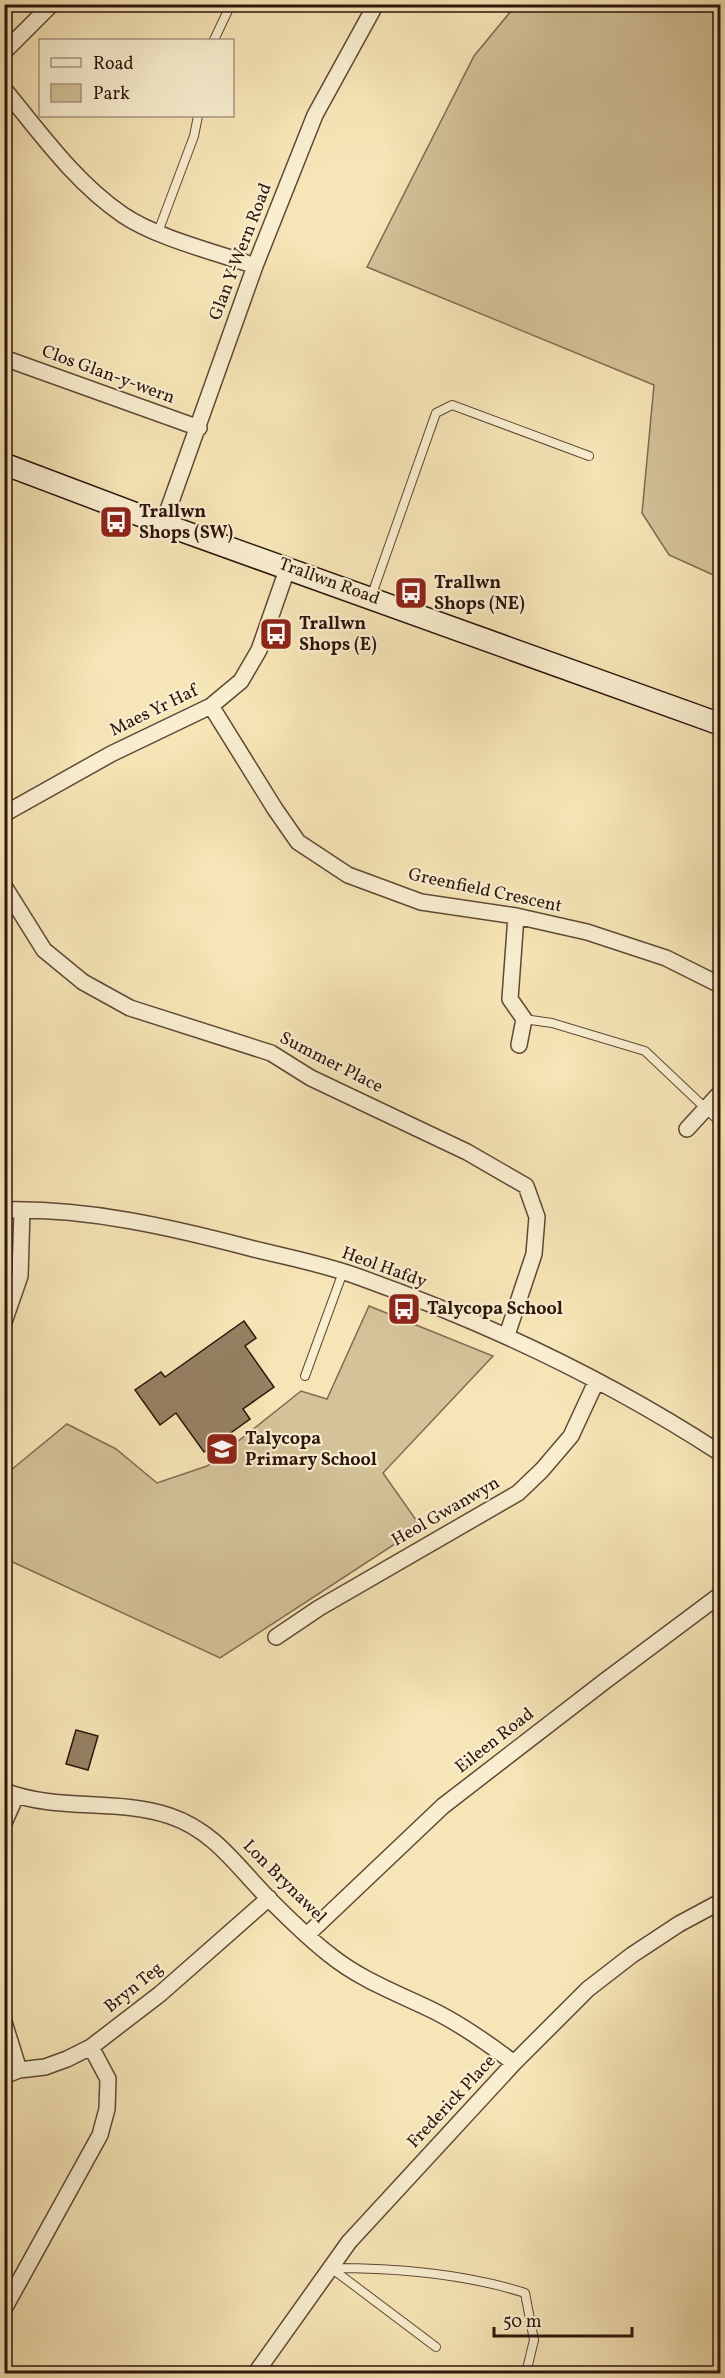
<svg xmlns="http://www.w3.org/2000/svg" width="725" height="2378" font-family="Vollkorn,serif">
<rect width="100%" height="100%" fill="#f6e5b6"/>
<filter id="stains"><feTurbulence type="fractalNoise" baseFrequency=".00333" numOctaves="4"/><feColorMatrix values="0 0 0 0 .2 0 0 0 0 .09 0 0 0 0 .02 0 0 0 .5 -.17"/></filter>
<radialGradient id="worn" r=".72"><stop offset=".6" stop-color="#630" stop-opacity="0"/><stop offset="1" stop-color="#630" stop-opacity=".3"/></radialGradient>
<path fill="#d4c299" stroke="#806c52" stroke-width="1.5" d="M516,5h204v573l-51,-23 -27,-42 12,-128 -287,-118 107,-211z
M369,1306l124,50 -110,117 38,54 -201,131 -214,-99 -1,-84 62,-51 49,25 41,34 50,-17 94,-75 26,8z"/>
<path fill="#968164" stroke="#2d150c" stroke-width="1.5" d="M244,1321l12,17 -11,8 29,41 -31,22 7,10 -46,33 -28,-39 -16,12 -25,-35 26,-18 4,5z
M76,1730l22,6 -10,34 -22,-6z"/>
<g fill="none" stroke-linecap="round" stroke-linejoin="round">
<defs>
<path id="lane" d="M214,40l17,-36
M158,232l36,-96 4,-20
M371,597l65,-184 16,-8 137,51
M524,1019l28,4 93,28 75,71
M305,1376l38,-104
M331,2268l105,79
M332,2268c65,0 131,5 193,25l9,47 -8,33"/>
<path id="street" d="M4,52l48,-48
M4,89c37,45 71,93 119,126 34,23 92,37 132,51
M4,358l195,70
M163,524l92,-258 60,-151 61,-111
M211,706l64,103 23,33 50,33 73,27 95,14 71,16 79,26 54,27
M4,814l107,-60 100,-48 30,-25 18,-31 29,-83
M4,886l40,64 39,32 47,26 141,45 40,25 156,74 59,34 11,31 -3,37 -27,81
M516,916l-6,83 14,20 -5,26
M687,1129l33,-36
M4,1210c83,-2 166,17 246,38 36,9 74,16 109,29 126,45 249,103 361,176
M4,1322l16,-46 2,-66
M276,1637l43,-29 199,-115 24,-23 29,-34 25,-54
M4,1791c54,21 112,7 166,25 45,15 68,52 100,84 18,18 39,39 60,55 32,26 72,40 108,58 27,14 51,31 76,50
M4,1823l12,-27
M308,1934l135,-128 162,-125 115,-86
M4,2022l15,48
M4,2076l15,-6 26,-3 22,-8 24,-12 69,-53 109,-96
M4,2309l96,-174 7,-26 1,-30 -17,-32
M255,2374l94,-132 165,-179 74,-74 44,-34 47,-31 41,-22"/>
<path id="secondary" d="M4,464l159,60 557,200"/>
</defs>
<use href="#lane" stroke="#5f4936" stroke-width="10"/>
<use href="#street" stroke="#5f4936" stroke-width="18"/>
<use href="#secondary" stroke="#2d150c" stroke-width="24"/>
<use href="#lane" stroke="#f9eed0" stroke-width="8"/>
<use href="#street" stroke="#f9eed0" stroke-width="15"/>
<use href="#secondary" stroke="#f9eed0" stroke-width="21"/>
</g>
<defs>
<symbol id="bus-square" viewBox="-11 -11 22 22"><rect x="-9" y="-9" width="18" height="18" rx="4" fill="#8f2418" stroke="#f9eed0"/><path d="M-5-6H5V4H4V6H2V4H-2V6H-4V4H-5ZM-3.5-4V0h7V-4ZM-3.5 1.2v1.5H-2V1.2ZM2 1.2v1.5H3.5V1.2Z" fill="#fff"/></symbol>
<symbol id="school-square" viewBox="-11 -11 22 22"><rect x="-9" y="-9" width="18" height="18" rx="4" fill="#8f2418" stroke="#f9eed0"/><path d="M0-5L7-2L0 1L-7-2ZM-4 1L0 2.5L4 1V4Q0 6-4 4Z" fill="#fff"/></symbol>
</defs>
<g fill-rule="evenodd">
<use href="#bus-square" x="97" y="503" width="38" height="38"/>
<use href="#bus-square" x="392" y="574" width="38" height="38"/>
<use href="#bus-square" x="257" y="615" width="38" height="38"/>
<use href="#bus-square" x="385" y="1290" width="38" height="38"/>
<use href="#school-square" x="203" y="1430" width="38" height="38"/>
</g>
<g text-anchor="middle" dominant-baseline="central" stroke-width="4.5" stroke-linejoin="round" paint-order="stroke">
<g font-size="18" fill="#2d150c" stroke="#f9eed0">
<text transform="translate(241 252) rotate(-69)">Glan Y-Wern Road</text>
<text transform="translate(108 375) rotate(20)">Clos Glan-y-wern</text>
<text transform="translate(329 582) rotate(20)">Trallwn Road</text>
<text transform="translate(154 711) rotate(-26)">Maes Yr Haf</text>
<text transform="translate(485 891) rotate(12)">Greenfield Crescent</text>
<text transform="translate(331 1063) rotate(27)">Summer Place</text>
<text transform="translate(384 1268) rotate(20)">Heol Hafdy</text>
<text transform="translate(446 1512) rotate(-30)">Heol Gwanwyn</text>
<text transform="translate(495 1741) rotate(-38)">Eileen Road</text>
<text transform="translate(284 1882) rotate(45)">Lon Brynawel</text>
<text transform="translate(134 1988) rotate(-39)">Bryn Teg</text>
<text transform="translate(452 2102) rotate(-47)">Frederick Place</text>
</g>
<g font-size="18" font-weight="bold" fill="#2d150c" stroke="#f9eed0" text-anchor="start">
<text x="139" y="512">Trallwn<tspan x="139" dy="21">Shops (SW)</tspan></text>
<text x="434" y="583">Trallwn<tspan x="434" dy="21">Shops (NE)</tspan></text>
<text x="299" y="624">Trallwn<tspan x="299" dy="21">Shops (E)</tspan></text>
<text x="427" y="1309">Talycopa School</text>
<text x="245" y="1439">Talycopa<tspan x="245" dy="21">Primary School</tspan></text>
</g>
</g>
<rect width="725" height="2378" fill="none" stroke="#f6e5b6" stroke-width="24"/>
<rect x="6" y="6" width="713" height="2366" fill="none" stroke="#2d150c" stroke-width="3"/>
<rect x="12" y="12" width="701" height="2354" fill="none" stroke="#2d150c" stroke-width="1.5"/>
<rect x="39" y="39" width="195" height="78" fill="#f9eed0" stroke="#a79782" stroke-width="1.5"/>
<rect x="51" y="58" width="30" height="9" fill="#f9eed0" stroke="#a79782" stroke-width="1.5"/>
<text x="93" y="69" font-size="18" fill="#2d150c">Road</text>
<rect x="51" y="84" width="30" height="18" fill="#d4c299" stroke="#a79782" stroke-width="1.5"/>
<text x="93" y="99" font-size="18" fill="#2d150c">Park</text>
<path d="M494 2327v9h138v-9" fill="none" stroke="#2d150c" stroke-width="3"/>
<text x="503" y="2327" font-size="18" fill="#2d150c" stroke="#f9eed0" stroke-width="4.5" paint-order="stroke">50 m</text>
<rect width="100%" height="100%" filter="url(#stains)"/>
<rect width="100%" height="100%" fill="url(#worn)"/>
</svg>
